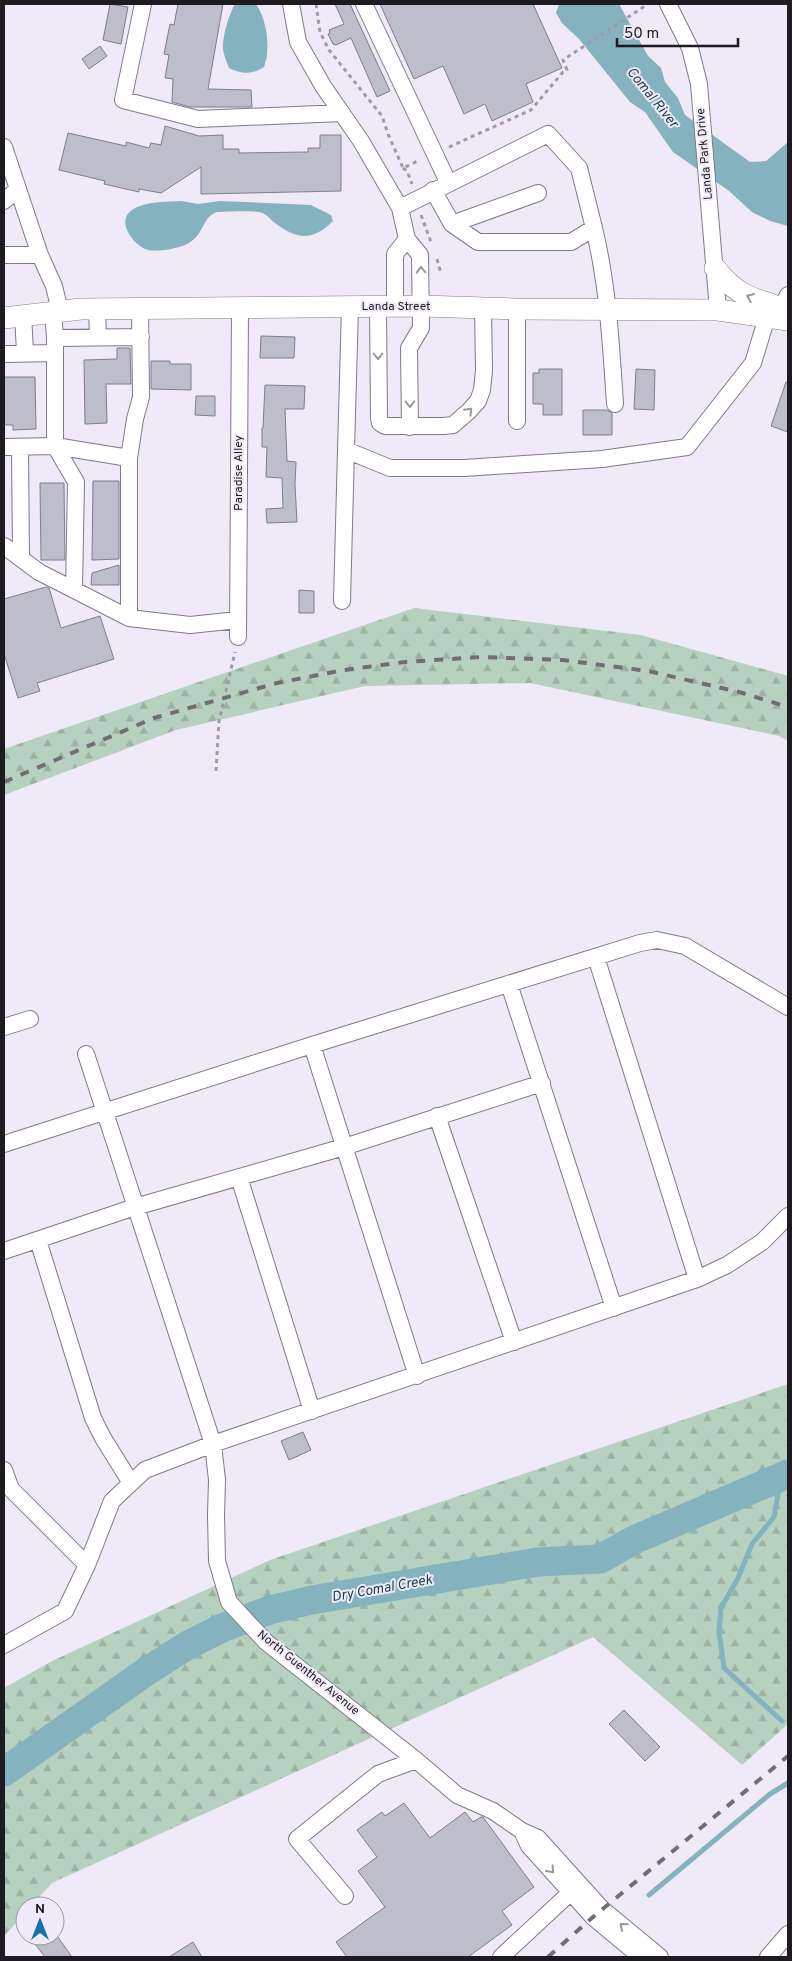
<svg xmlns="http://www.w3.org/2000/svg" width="792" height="1961" font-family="Overpass,sans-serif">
<defs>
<pattern id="forest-firs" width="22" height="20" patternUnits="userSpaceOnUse" patternTransform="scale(1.25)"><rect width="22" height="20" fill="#b6d1bf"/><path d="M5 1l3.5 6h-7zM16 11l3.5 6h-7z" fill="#9cb3a4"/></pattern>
</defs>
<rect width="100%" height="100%" fill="#f0e9f8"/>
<path fill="url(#forest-firs)" d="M414,608l227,27 147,41v65l-9,-5 -249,-53 -165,3 -189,44 -172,65v-46z
M788,1384v340l-46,41 -149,-128 -541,246 -21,23h-6v7l-21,23v-248l48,-27 218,-101z"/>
<path fill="#84b2be" d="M235,4h21c11,16 15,44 8,63 -12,8 -23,7 -35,1 -3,-8 -7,-17 -6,-24 1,-13 6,-29 12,-40z
M559,4h60l29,52 13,12 4,14 13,16 7,17 65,47 16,-1 22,-19v84l-18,-5 -18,-9 -23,-21 -56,-39 -28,-40 -15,-10 -51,-63 -17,-16 -6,-10z
M181,201l17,3 22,-3 91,4 20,10 2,6c-20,20 -36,19 -58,2 -3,-2 -8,-8 -12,-10 -7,-3 -37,-1 -46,-1 -17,5 -11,28 -38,35 -9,3 -25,5 -34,2 -13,-6 -29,-28 -13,-39 13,-9 34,-8 49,-9z"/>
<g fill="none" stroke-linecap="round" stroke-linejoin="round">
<path stroke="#84b2be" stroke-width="5" d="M781,1477l-7,40 -22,27 -14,34 -17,30 -2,24 5,36 58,53
M649,1895l121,-101 18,-11"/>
<path stroke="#84b2be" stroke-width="29" d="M4,1772l143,-101 41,-26 34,-17 48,-18 42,-10 226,-38 62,-3 36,-20 152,-65"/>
</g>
<path fill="#bdbdcb" stroke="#7e7e8b" d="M110,4l18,3 -7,37 -18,-4z
M178,4h45l-15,85 43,1 1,17h-62l-18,-5 1,-23 -8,-1 4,-23 -5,-1 6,-30 4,1z
M335,4h15l40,87 -13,6 -26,-59 -15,7 -3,-1 -5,-10 2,-1 -1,-3 15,-6z
M380,4h153l29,64 -36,16 7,18 -41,19 -7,-17 -21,10 -21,-48 -29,13z
M100,46l7,10 -18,13 -7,-10z
M165,126l34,10 24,-1v14h16v4l69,-1v-4h12v-13h21v56l-140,3v-27l-40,26 -22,-4v3l-35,-8 1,-3 -46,-11 9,-37 58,13v-4l23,6 2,-5 10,2z
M261,336l34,1 -1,21h-34z
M117,348h13l1,36h-25l1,39 -22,1 -1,-64 33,-1z
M151,361h19v3h21v26l-40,-1z
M539,369h23v46h-19v-11h-10v-31h6z
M636,369l19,1 -1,40 -20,-1z
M4,377h31l1,52 -23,1v-5h-9z
M786,382h2v50l-17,-6z
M265,385l40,1 -1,23h-19l2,52 9,1 -1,22 2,38 -30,1 -1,-14 17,-1 -1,-30 -16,-1 1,-30h-5v-19h1z
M196,396h19v20l-20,-1z
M583,410h24l5,3v22h-29z
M93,481h26v78l-27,1z
M40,483h24l1,77h-24z
M119,565v20h-28l1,-12z
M46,587l3,1 12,40 39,-12 14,43 -77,24 3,8 -22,7 -14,-44v-55z
M299,590l15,1v22h-15z
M303,1432l8,18 -22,10 -8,-19z
M624,1710l36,37 -15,14 -36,-37z
M404,1803l26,35 35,-26 8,10 8,-5h2l51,70 -32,24 10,14 -44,32h-121l-11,-15 49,-35 -27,-36 19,-14 -20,-27 25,-18 3,4z
M29,1936h28l15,21h-27z
M193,1942l9,15h-33z"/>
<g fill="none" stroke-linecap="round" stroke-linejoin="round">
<defs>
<path id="minor" d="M143,4l-20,96 75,19 144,-6
M291,4l7,38 25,44 38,55 39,67 7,31 13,16 1,73 -12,20 1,79
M364,4l84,178
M668,4l22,44 9,36 19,226
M4,147l36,108
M4,201l14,-12
M400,208l148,-74 31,34 15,60 -23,14h-93l-26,-18 -19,-34
M452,224l86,-31
M594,228c14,58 17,116 21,176
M4,255h36l14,31 6,25
M788,295l-2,4 2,13
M350,307l-4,143 44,18h74l138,-9 85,-12 66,-84 14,-46
M378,307l1,111 1,5 5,3h59l9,-1 16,-14 9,-10 4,-11 2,-20 -1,-62
M395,307v-53l12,-15
M517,309v112
M97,310l1,27
M23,314l2,38
M55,338l86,-1
M4,354l51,-1
M55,446l21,36 -2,108
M55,446l74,12
M4,447l51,-1v-108l-2,-27
M20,447l1,111
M4,546l35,26 90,46 61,7 48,-5
M342,601l4,-151
M129,618v-160l6,-39 6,-22 -1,-88
M238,637l2,-328
M596,957l101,322
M509,984l105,324
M4,1027l26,-8
M312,1045l105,331
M86,1054l127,390 4,36 -1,35 1,46 12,41 37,40 150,118 41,35 36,16 29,20 16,7 64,71 58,48
M437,1116l77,226
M4,1144l308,-99 328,-102 17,-3 28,6 103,61
M239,1177l73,234
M38,1240l55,178 10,20 28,45
M4,1251l131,-44 209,-60 198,-64
M4,1470l7,19 76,76
M4,1645l61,-34 22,-46 25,-64 33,-31 68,-26 484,-165 30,-14 35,-23 26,-26
M522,1831l7,15 64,71 48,40
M345,1896l-48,-57 81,-65 38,-14
M501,1957l70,-65
M768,1957l20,-23"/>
<path id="major" d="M715,268c10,12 19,22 33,28 18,9 27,4 40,22
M4,318l77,-9 341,-3 95,3 201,1 70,10"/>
</defs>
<use href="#minor" stroke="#807a87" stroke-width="18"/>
<use href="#major" stroke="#807a87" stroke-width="22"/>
<path stroke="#9f9aa5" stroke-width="3" stroke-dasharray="4 4" stroke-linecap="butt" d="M316,4l4,28 9,18 53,66 6,18 15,34 17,-8
M449,147l82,-37 32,-38 4,-2 -4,-10 85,-56
M403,168l4,3 5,13
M421,215l10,27
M437,259l4,15
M216,771l3,-50 16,-69"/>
<use href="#minor" stroke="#fff" stroke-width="16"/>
<use href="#major" stroke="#fff" stroke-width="21"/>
<path stroke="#716d76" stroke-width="4" stroke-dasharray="9 9" stroke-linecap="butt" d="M4,782l150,-64 123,-35 67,-13 61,-8 76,-5 82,3 85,11 91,21 49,15
M548,1957l45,-40 195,-161"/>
</g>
<defs><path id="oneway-chevron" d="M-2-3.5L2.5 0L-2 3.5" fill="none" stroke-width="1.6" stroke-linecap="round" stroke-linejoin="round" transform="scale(1.25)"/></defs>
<g stroke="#99989b">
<use href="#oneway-chevron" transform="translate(421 270) rotate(-92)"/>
<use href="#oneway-chevron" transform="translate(750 297) rotate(-157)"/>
<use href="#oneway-chevron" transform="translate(378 356) rotate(90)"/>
<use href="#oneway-chevron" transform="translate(410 404) rotate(89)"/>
<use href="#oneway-chevron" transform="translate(469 411) rotate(-47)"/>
<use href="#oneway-chevron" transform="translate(551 1870) rotate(48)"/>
<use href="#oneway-chevron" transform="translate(623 1926) rotate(-140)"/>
</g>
<g text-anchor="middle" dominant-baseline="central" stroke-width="4" stroke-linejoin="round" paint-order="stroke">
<g font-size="12" fill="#1d1b20" stroke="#f0e9f8">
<text transform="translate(705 154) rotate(-95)">Landa Park Drive</text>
<text x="396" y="307">Landa Street</text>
<text transform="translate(239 473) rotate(-90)">Paradise Alley</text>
<text transform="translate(308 1673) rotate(39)">North Guenther Avenue</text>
</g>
<g font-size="14" font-style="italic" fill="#19434d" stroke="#f0e9f8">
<text transform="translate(652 98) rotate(51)">Comal River</text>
<text transform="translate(382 1589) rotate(-10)">Dry Comal Creek</text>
</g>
</g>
<rect width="792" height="1961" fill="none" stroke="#1d1b20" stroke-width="10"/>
<g transform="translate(40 1921)"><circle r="24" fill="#f0e9f8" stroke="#9c97a2"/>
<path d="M0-4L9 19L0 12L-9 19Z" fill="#1971a0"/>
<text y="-8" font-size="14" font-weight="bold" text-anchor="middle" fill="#1d1b20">N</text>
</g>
<path d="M617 38v8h121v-8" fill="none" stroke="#1d1b20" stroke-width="2.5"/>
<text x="624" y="38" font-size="15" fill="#1d1b20" stroke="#f0e9f8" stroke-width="4" paint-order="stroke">50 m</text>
</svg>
